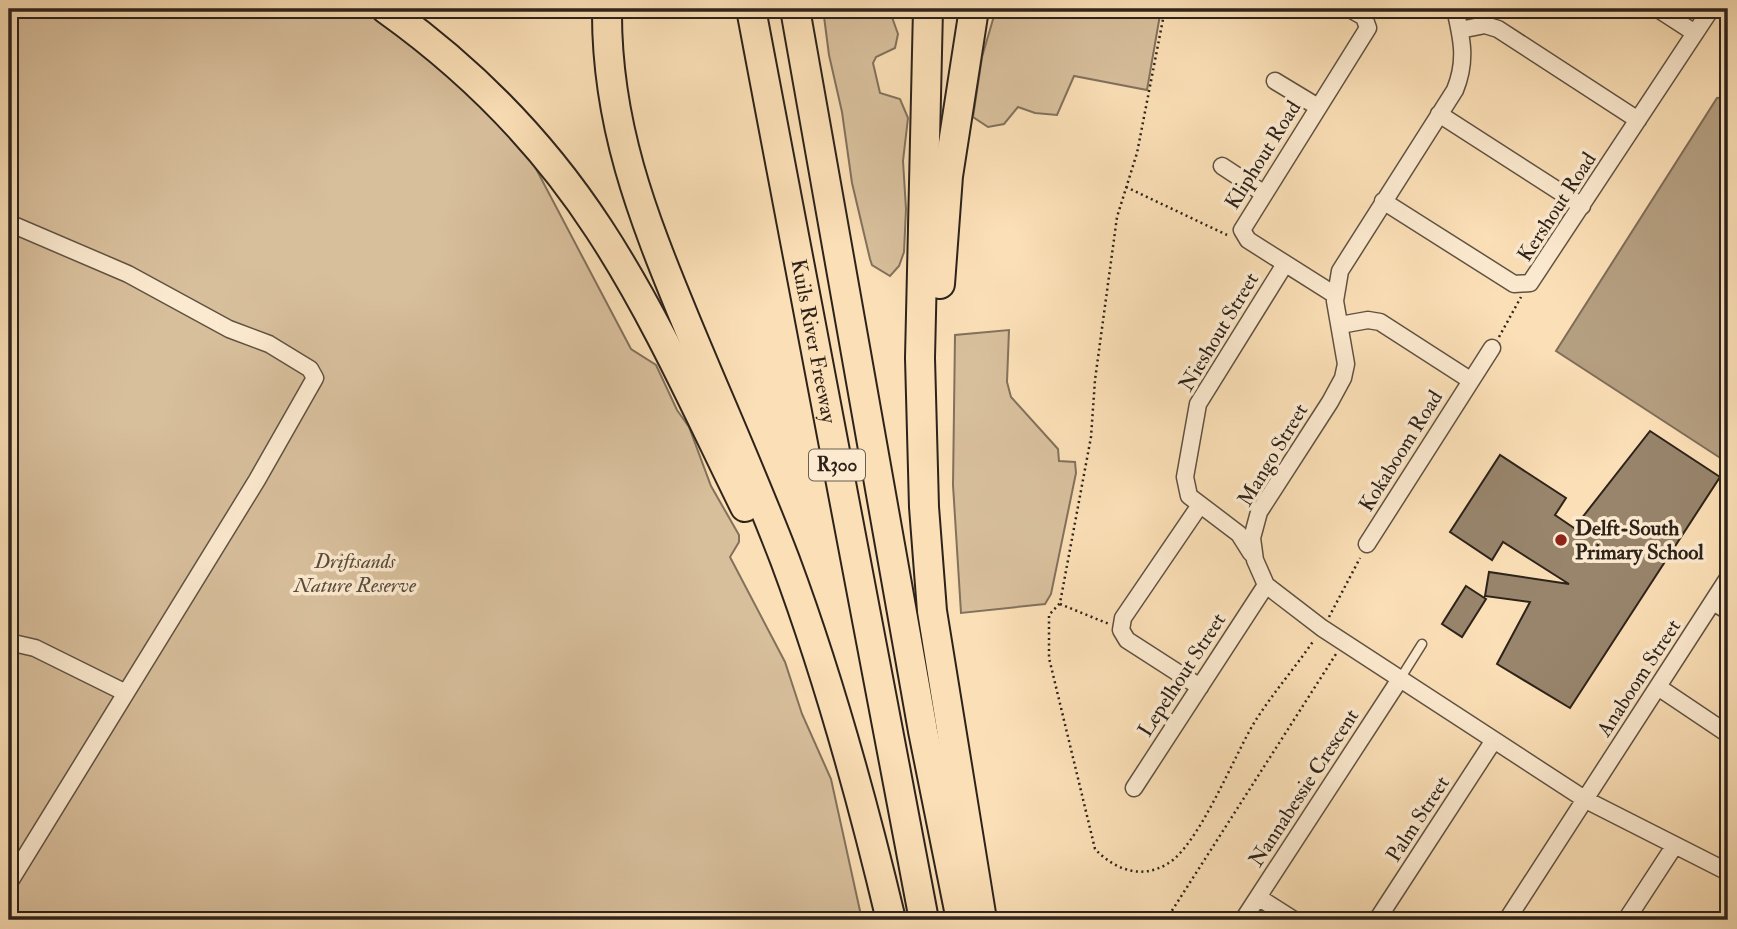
<svg xmlns="http://www.w3.org/2000/svg" width="1737" height="929" font-family="'IM FELL Double Pica',serif">
<rect width="100%" height="100%" fill="#fbdfb6"/>
<filter id="stains"><feTurbulence type="fractalNoise" baseFrequency=".00286" numOctaves="4"/><feColorMatrix values="0 0 0 0 .2 0 0 0 0 .09 0 0 0 0 .02 0 0 0 .5 -.17"/></filter>
<radialGradient id="worn" r=".72"><stop offset=".6" stop-color="#630" stop-opacity="0"/><stop offset="1" stop-color="#630" stop-opacity=".3"/></radialGradient>
<path fill="#d8bf9c" stroke="#82715c" stroke-width="2" d="M9,9h370l116,82 136,258 25,16 21,45 12,17 22,59 28,49v7l-9,15 55,105 17,52 29,65 31,141h-853z
M823,9h66l9,25 -3,14 -19,9 -3,6 7,30 20,6 8,19 -5,43 3,48 -2,43 -5,14 -9,10 -18,-11 -2,-6 -18,-76 -10,-71 -13,-57z
M996,9h165l-14,81 -73,-14 -17,39 -22,-2 -17,-6 -14,17 -16,3 -15,-10 9,-60z
M1009,330l-2,52 4,15 47,52 1,12 16,1 1,11 -25,121 -6,10 -84,9 -8,-128 2,-150z"/>
<path fill="#b59f81" stroke="#7f6d58" stroke-width="2" d="M1728,97v366l-172,-112 161,-253z"/>
<path fill="#98856c" stroke="#2d231b" stroke-width="2" d="M1650,431l70,46 -150,231 -73,-44 33,-62 -45,-6 4,-24 80,12 -66,-42 -11,18 -42,-28 50,-77 66,43 -11,17 19,13z
M1466,586l20,13 -24,38 -20,-13z"/>
<g fill="none" stroke-linecap="round" stroke-linejoin="round">
<defs>
<path id="lane" d="M1400,679l22,-35"/>
<path id="street" d="M1455,9c7,30 12,52 0,81l-115,181 -5,30 11,63 -3,14 -13,24 -71,110 -7,26 3,22 11,25 56,43 264,172 142,72
M1658,9l37,24
M1460,30l25,-5 13,4 140,91
M1275,81l43,26
M1439,114l143,92
M1222,166l41,27
M1383,201l131,83 16,-1 181,-274
M9,223l119,51 101,55 40,15 41,25 5,9 -58,102 -248,403
M1335,295l-87,-55 -6,-10 126,-202 -4,-11 -14,-8
M1340,325l28,-5 12,2 90,58
M1367,544l125,-196
M1251,553l-12,-19 -50,-38 -4,-19 13,-73 87,-140
M1713,602l15,9
M9,642l26,6 91,45
M1200,687l-73,-47 -6,-10 2,-12 77,-113
M1658,687l70,47
M1134,788l132,-203
M1258,897l36,23
M1243,920l157,-241
M1377,920l117,-180
M1507,920l221,-342
M1626,920l49,-75"/>
<g id="highway">
<path d="M386,9c84,60 157,134 213,220 57,87 100,185 146,278"/>
<path d="M607,9c-1,114 35,206 78,310 33,80 69,160 100,241 44,118 77,238 106,360"/>
<path id="s1" d="M751,9l173,911"/>
<path d="M795,9l128,722 38,189"/>
<path d="M928,9l-8,349 4,149 8,104 50,309"/>
<path d="M940,284l8,-108 26,-167"/>
</g>
</defs>
<use href="#lane" stroke="#605242" stroke-width="11"/>
<use href="#street" stroke="#605242" stroke-width="19"/>
<use href="#highway" stroke="#2d231b" stroke-width="32"/>
<path stroke="#2d231b" stroke-width="2.5" stroke-dasharray="2 3.5" stroke-linecap="butt" d="M1165,9l-28,144 -20,64 -22,163 -4,57 -31,166 -11,12v43l46,191c19,20 46,31 72,15 31,-17 67,-108 87,-141 18,-29 41,-55 60,-83
M1126,187l101,48
M1499,337l22,-40
M1060,604l49,20
M1329,617l31,-59
M1166,920l170,-266"/>
<use href="#lane" stroke="#fcead0" stroke-width="8"/>
<use href="#street" stroke="#fcead0" stroke-width="16"/>
<use href="#highway" stroke="#fbdfb6" stroke-width="28"/>
</g>
<circle fill="#8f2418" stroke="#fcead0" stroke-width="2.5" cx="1561" cy="540" r="7"/>
<g text-anchor="middle" dominant-baseline="central" stroke-width="7" stroke-linejoin="round" paint-order="stroke">
<rect fill="#fcead0" stroke="#6b5f51" stroke-width="2" x="809" y="449.5" width="56" height="31" rx="5"/>
<g font-size="19" font-weight="bold" fill="#2d231b">
<text x="837" y="465">R300</text>
</g>
<g font-size="21" fill="#2d231b" stroke="#fcead0">
<text transform="translate(1263 155) rotate(-58)">Kliphout Road</text>
<text transform="translate(1557 207) rotate(-57)">Kershout Road</text>
<text transform="translate(1219 332) rotate(-59)">Nieshout Street</text>
<text stroke="none"><textPath href="#s1" startOffset="338">Kuils River Freeway</textPath></text>
<text transform="translate(1401 451) rotate(-58)">Kokaboom Road</text>
<text transform="translate(1273 455) rotate(-59)">Mango Street</text>
<text transform="translate(1182 675) rotate(-57)">Lepelhout Street</text>
<text transform="translate(1639 678) rotate(-57)">Anaboom Street</text>
<text transform="translate(1304 788) rotate(-57)">Nannabessie Crescent</text>
<text transform="translate(1418 819) rotate(-57)">Palm Street</text>
</g>
<g font-size="21" font-weight="bold" fill="#2d231b" stroke="#fcead0" text-anchor="start">
<text x="1575" y="528">Delft-South<tspan x="1575" dy="24">Primary School</tspan></text>
</g>
<g font-size="21" font-style="italic" fill="#584a3b" stroke="#fcead0">
<text x="355" y="561">Driftsands<tspan x="355" dy="24">Nature Reserve</tspan></text>
</g>
</g>
<rect width="1737" height="929" fill="none" stroke="#fbdfb6" stroke-width="35"/>
<rect x="10" y="10" width="1716" height="908" fill="none" stroke="#2d231b" stroke-width="3.5"/>
<rect x="18" y="18" width="1702" height="894" fill="none" stroke="#2d231b" stroke-width="2"/>
<rect width="100%" height="100%" filter="url(#stains)"/>
<rect width="100%" height="100%" fill="url(#worn)"/>
</svg>
